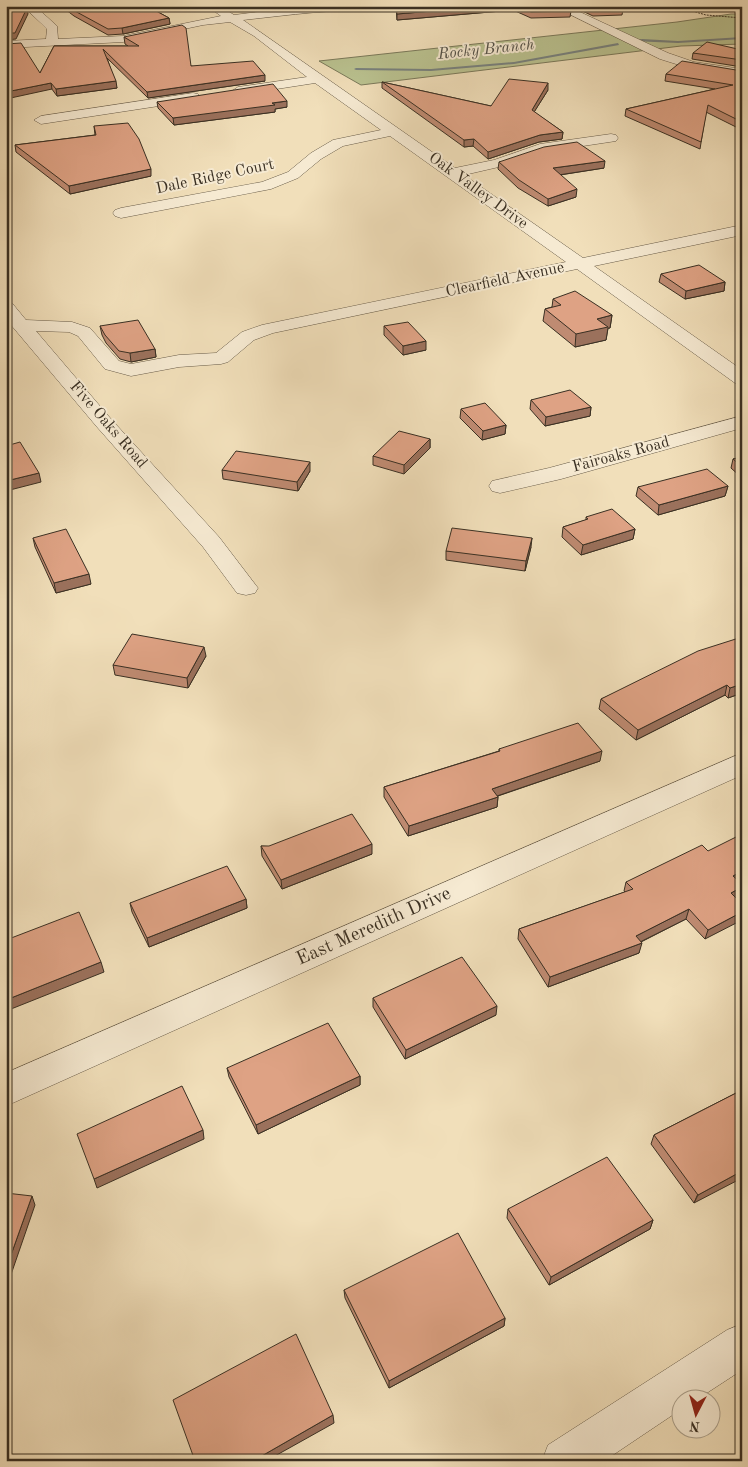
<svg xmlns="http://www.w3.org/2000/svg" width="748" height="1467" font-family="'Old Standard TT',serif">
<rect width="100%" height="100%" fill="#f1dfba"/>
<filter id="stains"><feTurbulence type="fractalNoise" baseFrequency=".004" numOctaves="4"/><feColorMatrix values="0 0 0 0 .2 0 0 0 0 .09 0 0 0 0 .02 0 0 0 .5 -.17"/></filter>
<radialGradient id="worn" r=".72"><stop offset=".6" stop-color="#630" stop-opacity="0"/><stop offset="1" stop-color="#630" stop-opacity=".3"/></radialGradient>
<path fill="#bac290" stroke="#7a795a" d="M731,14h11v30l-61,2 -320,39 -42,-24 358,-39z"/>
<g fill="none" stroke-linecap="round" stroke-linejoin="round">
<path fill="#78827f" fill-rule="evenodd" d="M742,37v2l-64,4 -47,-2 11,-2 36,2z
M618,43l1,2 -105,19 -83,7 -75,-1 -2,-1 2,-1 75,1 83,-7z"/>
<defs>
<path id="minor" d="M23,6h12l22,20 1,13 65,-3 98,-20 -14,-10h13l14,9 71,-9h82v4l-4,1c-47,-3 -93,4 -140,9l212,148 39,-8 46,-16 71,-10 5,1 2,3 -2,3 -73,11 -40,14 -39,9 119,83 159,-33v10l-148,31 148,104v15l-7,-2 -158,-114 -304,64 -19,7 -26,22 -7,2 -42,3 -48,9 -26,-7 -27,-33 -9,-4 -33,-1 75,88 108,118 39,51 -3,5 -9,2 -9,-2 -34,-46 -106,-120 -91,-108v-17l6,1 14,17 46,2 18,6 29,33 12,3 48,-9 37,-2 26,-21 20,-7 304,-63 -176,-126 -47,10 -22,13 -23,19 -27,11 -150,29 -6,-2 -2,-3 2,-3 6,-2 141,-26 26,-10 23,-19 22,-13 48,-10 -66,-47 -77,12 -5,-1 -1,-3 6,-4 69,-10 -53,-41 -24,-14 -27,3 -80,17 -117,6v-7l40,-2 1,-10z
M553,6h14l101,47 26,9 48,7v8l-50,-8 -32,-10z
M193,93l5,1 1,3 -1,3 -157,24 -7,-4 7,-4z
M742,416v12l-181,51 -61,14 -8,-2 -3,-5 3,-5 57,-13z
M742,753v22l-736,331v-33z
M742,1324v46l-46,30h-16v10l-76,51h-62l6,-16 179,-115z"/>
</defs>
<use href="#minor" stroke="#685c49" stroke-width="1"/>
<path stroke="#3a3023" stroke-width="1" stroke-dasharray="2 1" stroke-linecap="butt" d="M675,6l31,9 36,3"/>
<use href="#minor" fill="#f6ead2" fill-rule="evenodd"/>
</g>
<path fill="#bf8b72" stroke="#3a3023" d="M61,6h86l22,12 1,6 -47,10 -15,1 -34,-19z
M396,6h165l10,5 -1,6 -39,1 -18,-8 -116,10z
M572,6h45l6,3 -1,6 -29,1z
M124,37l67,29 74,15 -117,17 -41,-40 10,30 -60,8 -17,-23 14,-27h74l-3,-2z
M742,50v17l-50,-8 1,-6z
M742,71v59l-36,-18 -6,37 -75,-33 1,-7 89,-20 -50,-8 1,-7z
M382,82l109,24 57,-16 -14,22 29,20 -1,7 -23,3 -51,17 -15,-13 -9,1 -82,-59z
M157,102l130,5 -12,2v3l-101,13 -16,-17z
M94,126l57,50 -81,18 -54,-42 -1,-7 80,-10z
M499,162l105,6 -44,7 16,22 -28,9 -30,-18 -20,-19z
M661,274l64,8 -1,9 -39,8 -26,-17z
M553,299l59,16 -2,13h-2l-2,12 -31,7 -32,-26 2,-12 7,-2z
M100,326l55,23 1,8 -25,5 -11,-3 -14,-16 -4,-8z
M384,326l42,24 -23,5 -19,-20z
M531,400l60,7 -1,9 -45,10 -15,-17z
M461,409l45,16 -1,9 -23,6 -22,-22z
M430,439v9l-26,26 -31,-9v-9z
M742,457v21l-11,-10 2,-9z
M222,470l88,1 -12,20 -75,-12z
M728,486l-3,10 -67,19 -22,-19 2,-9z
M586,517l49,12 -2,10 -52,16 -19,-18 1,-10 23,-7z
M33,538l58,46 -35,9 -21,-46z
M531,547l-6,24 -79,-11v-9z
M742,637v56l-14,5 -3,-3 -89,45 -37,-31 2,-10z
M206,656l-18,32 -73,-13 -2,-10z
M499,749l101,12 -102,35 -1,11 -89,29 -24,-39v-10l115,-36z
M261,846l111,8 -90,35 -20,-33z
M739,881l3,3v8l-1,4 -5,2 -31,41 -19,-20 -45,23 -2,11 -91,34 -30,-48 1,-10 106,-37 -1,-1 2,-9z
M246,899l1,9 -98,39 -17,-35 -2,-9z
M373,998l123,17 -91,44 -32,-52z
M227,1068l133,8v9l-102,49 -29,-57z
M742,1090l-48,113 -43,-59 3,-9z
M508,1209l145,11 -3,9 -101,56 -42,-67z
M344,1290l161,28 -1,8 -115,62 -44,-90z"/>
<path fill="#9b715c" stroke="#3a3023" d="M492,6h21v4l-116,10v-6z
M27,8l1,6 -12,25 -10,1v-7z
M169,18l1,6 -47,10 -1,-6z
M265,75v6l-117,17 -1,-6z
M116,81l1,7 -60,8 -1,-7z
M51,83l1,6 -46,10v-7z
M548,83v7l-17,27 1,-7z
M287,101v6l-12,2v3l-101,13 -1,-7z
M563,132l-1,7 -23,3 -51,17v-7l52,-17z
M474,139l-1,7 -9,1v-7z
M605,161l-1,7 -52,8 1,-8z
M151,169v7l-81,18 -1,-8z
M577,189l-1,8 -28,9v-7z
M725,282l-1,9 -39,8 1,-8z
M612,315l-2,13h-2l-2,12 -31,7 1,-13 21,-15z
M426,341v9l-23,5v-9z
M155,349l1,8 -25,5 -1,-9z
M591,407l-1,9 -45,10 1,-9z
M506,425l-1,9 -23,6 1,-9z
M430,439v9l-26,26v-9z
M310,462v9l-12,20 -1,-9z
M39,473l2,9 -35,9v-10z
M728,486l-3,10 -67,19 1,-10z
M635,529l-2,10 -52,16 2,-10z
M532,538l-1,9 -6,24 1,-10z
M89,574l2,10 -35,9 -2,-10z
M204,647l2,9 -18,32 -1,-10z
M742,684v9l-14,5 2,-10z
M727,685l-2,10 -89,45 2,-10z
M602,751l-2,10 -109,37 1,-9z
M498,797l-1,10 -89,29 1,-10z
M372,844v10l-90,35 -1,-9z
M742,871v9l-12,6 3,-10z
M742,887v5l-1,4 -13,6 3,-9z
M246,899l1,9 -98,39 -2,-9z
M689,909l-3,10 -52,26 2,-9z
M742,912v8l-37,19 3,-9z
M642,943l-3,10 -91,34 2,-10z
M101,962l3,10 -98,39v-11z
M497,1006l-1,9 -91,44 1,-9z
M360,1076v9l-102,49 -2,-9z
M203,1130l1,9 -107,49 -3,-9z
M742,1171v7l-48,25 4,-8z
M32,1196l3,9 -29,84v-20z
M653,1220l-3,9 -101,56 2,-8z
M505,1318l-1,8 -115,62v-7z
M333,1415l1,8 -68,38h-13z"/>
<path fill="#dea284" stroke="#3a3023" d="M6,6h20l1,2 -12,25h-9z
M68,6h79l22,12 -47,10 -14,1 -35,-19z
M396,6h96l-95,8z
M518,6h43l10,5 -40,1z
M584,6h33l6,3 -30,1z
M182,25l4,3 5,38 62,-5 12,14 -118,17 -44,-43 13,32 -60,8 -5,-6 -45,9v-48l15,-1 19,30 14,-27h85l-15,-9z
M707,42l35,8v10l-49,-7z
M682,61l60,10v51l-34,-17 -7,37 -75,-33 107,-24 -67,-11z
M509,79l39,4 -16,27 31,22 -23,3 -52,17 -14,-13 -10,1 -82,-58 109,24z
M273,84l14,17 -15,2 3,2 -102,13 -16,-16z
M128,123l11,16 12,30 -82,17 -54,-41 81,-10 -2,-9z
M577,142l28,19 -52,7 24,21 -29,10 -29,-19 -20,-18 45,-15z
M699,265l26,17 -39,9 -25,-17z
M575,291l37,24 -15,4 11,8 -32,7 -31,-25 16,-4 -8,-6z
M138,320l17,29 -25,4 -11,-2 -14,-16 -5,-9z
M408,322l18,19 -23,5 -19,-20z
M570,390l21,17 -45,10 -15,-17z
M485,403l21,22 -23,6 -22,-22z
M399,431l31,8 -26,26 -31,-9z
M20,442l19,31 -33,8v-35z
M236,451l74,11 -13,20 -75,-12z
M742,457v10l-9,-8z
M707,469l21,17 -69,19 -21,-18z
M612,509l23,20 -52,16 -20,-18 25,-8 -2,-2z
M452,528l80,10 -6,23 -80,-10z
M66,529l23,45 -35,9 -21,-45z
M132,634l72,13 -17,31 -74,-13z
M742,637v47l-12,4 -3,-3 -89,45 -37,-31 97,-48z
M578,723l24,28 -110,38 6,8 -89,29 -25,-39 116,-36 -1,-2z
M352,814l20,30 -91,36 -20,-34h8z
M742,834v37l-9,5 9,8v3l-11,6 11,11v8l-34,18 -19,-21 -53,27 6,7 -92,34 -31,-48 114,-40 -7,-7 76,-37 6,6z
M227,866l19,33 -99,39 -17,-35z
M79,912l22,50 -95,38v-60z
M462,957l35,49 -91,44 -33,-52z
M328,1023l32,53 -104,49 -29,-57z
M182,1086l21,44 -109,49 -17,-45z
M742,1090v81l-44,24 -44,-60z
M607,1157l46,63 -102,57 -43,-68z
M6,1193l26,3 -26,73z
M458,1233l47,85 -116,63 -45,-91z
M296,1334l37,81 -80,46h-58l-22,-61z
M6,1455l124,4v2h-124z"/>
<g text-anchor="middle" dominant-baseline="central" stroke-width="4" stroke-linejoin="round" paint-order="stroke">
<g font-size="16" font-style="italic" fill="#545249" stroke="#f6ead2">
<text transform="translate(486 50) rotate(-6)">Rocky Branch</text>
</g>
<g font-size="16" fill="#3a3023" stroke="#f6ead2">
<text transform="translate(215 177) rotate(-12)">Dale Ridge Court</text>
<text transform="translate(478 191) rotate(36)">Oak Valley Drive</text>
<text transform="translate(505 280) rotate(-12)">Clearfield Avenue</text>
<text transform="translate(108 425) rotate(49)">Five Oaks Road</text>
<text transform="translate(621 455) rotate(-15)">Fairoaks Road</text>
</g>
<g font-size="19" fill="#3a3023" stroke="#f6ead2">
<text transform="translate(374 927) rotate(-24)">East Meredith Drive</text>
</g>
</g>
<rect width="748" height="1467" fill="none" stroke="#f1dfba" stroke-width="25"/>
<rect x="8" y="8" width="733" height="1452" fill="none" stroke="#3a3023" stroke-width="2.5"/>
<rect x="12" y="12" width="723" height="1442" fill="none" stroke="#3a3023"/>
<g transform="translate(696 1414) rotate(186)"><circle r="24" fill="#f6ead2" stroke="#aba08c"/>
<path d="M0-4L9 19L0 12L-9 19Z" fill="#8f2418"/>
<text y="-8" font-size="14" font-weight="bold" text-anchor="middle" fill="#3a3023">N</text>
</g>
<rect width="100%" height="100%" filter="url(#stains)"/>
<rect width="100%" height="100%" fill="url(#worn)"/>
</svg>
